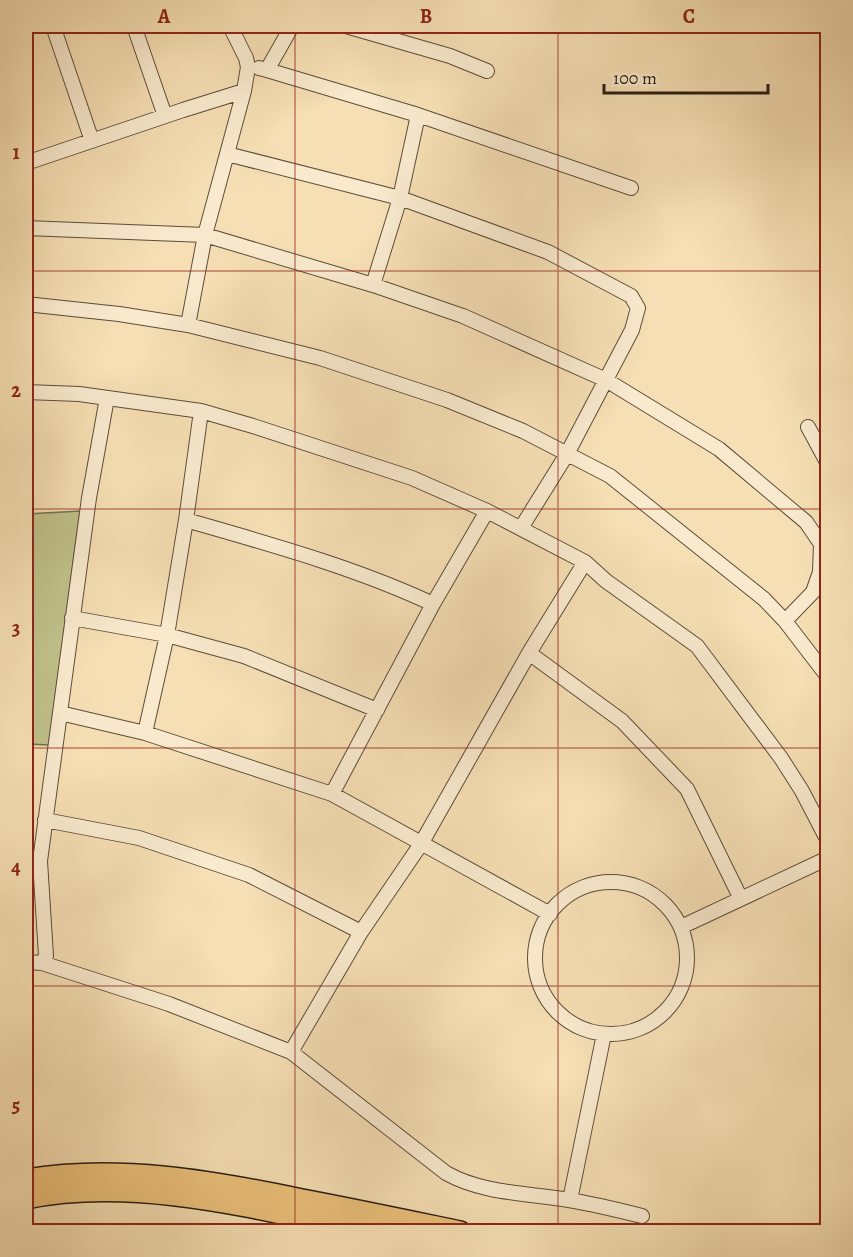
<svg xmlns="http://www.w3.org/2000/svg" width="853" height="1257" font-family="Alegreya,serif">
<rect width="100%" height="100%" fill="#f6dfb4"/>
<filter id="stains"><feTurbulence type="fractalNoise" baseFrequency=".00333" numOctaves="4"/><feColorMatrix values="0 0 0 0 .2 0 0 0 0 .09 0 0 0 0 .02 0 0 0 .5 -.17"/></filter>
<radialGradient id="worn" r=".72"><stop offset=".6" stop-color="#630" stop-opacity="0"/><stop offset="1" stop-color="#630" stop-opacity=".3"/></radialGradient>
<path fill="#c0c18a" stroke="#746e4e" stroke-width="1.5" d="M80,511l-31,234 -23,-1v-230z"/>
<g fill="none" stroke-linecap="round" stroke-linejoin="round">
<defs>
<path id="minor" d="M53,26l39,115
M134,26l31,90
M346,26l104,30 37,15
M259,68l8,2 25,-44
M267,70l151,45 213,73
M227,154l173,44 148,54 83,44 7,12 -6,22 -65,124 -46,74
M26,163l157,-53 61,-19
M26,228l179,7 168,50 90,31 143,64 113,69 87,73 15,22 -1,28 -7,20 -28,29
M373,285l27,-87 18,-83
M26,304l93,10 69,11 132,33 127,42 76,31 87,45 154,123 21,22 43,56
M188,325l17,-90 39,-144 4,-24 -2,-9 -16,-32
M26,392l53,2 122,17 52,15 159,52 75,33 98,51 21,19 91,65 84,112 21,33 26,50
M808,427l20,37
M186,520c83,24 168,47 247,84
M72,618l95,17 77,21 133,54
M529,653l93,68 65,68 54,110
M60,713l85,20 187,61 218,120
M145,733l22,-98 19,-115 15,-109
M332,794l101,-190 54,-93
M45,820l94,18 110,37 112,57
M535 958a76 76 0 1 1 152 0a76 76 0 1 1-152 0Z
M681,927l147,-69
M26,962l16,1 4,-7 -6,-95 49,-363 18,-100
M42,963l127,41 122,48 155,121c37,21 83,20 123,27 24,4 49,10 73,16
M291,1052l70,-120 60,-88 108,-191 56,-91
M570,1200l34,-166"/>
<path id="trunk" d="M26,1180c92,-15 185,1 276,20 53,10 105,21 158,32
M26,1198c110,-23 237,12 345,34"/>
</defs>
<use href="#minor" stroke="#5b4d3b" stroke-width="16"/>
<use href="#trunk" stroke="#271c13" stroke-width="24"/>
<use href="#minor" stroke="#f9eace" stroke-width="14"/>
<use href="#trunk" stroke="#ebc07a" stroke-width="21"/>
</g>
<path fill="none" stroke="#8f2418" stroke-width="1.5" stroke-opacity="0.55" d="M295,26v1206M558,26v1206M26,271h802M26,509h802M26,748h802M26,986h802"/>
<rect width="853" height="1257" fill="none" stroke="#f6dfb4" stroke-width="66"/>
<path d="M604 84v9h164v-9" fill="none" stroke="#271c13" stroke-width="3"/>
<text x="613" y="84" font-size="18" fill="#271c13" stroke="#f9eace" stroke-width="4.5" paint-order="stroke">100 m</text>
<rect x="33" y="33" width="787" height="1191" fill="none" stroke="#8f2418" stroke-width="2"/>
<g font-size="20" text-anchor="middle" font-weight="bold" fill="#8f2418">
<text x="164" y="23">A</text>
<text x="426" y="23">B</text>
<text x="689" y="23">C</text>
<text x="16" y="159">1</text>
<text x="16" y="397">2</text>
<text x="16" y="635">3</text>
<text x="16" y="874">4</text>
<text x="16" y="1112">5</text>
</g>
<rect width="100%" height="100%" filter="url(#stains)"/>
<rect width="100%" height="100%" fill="url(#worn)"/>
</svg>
